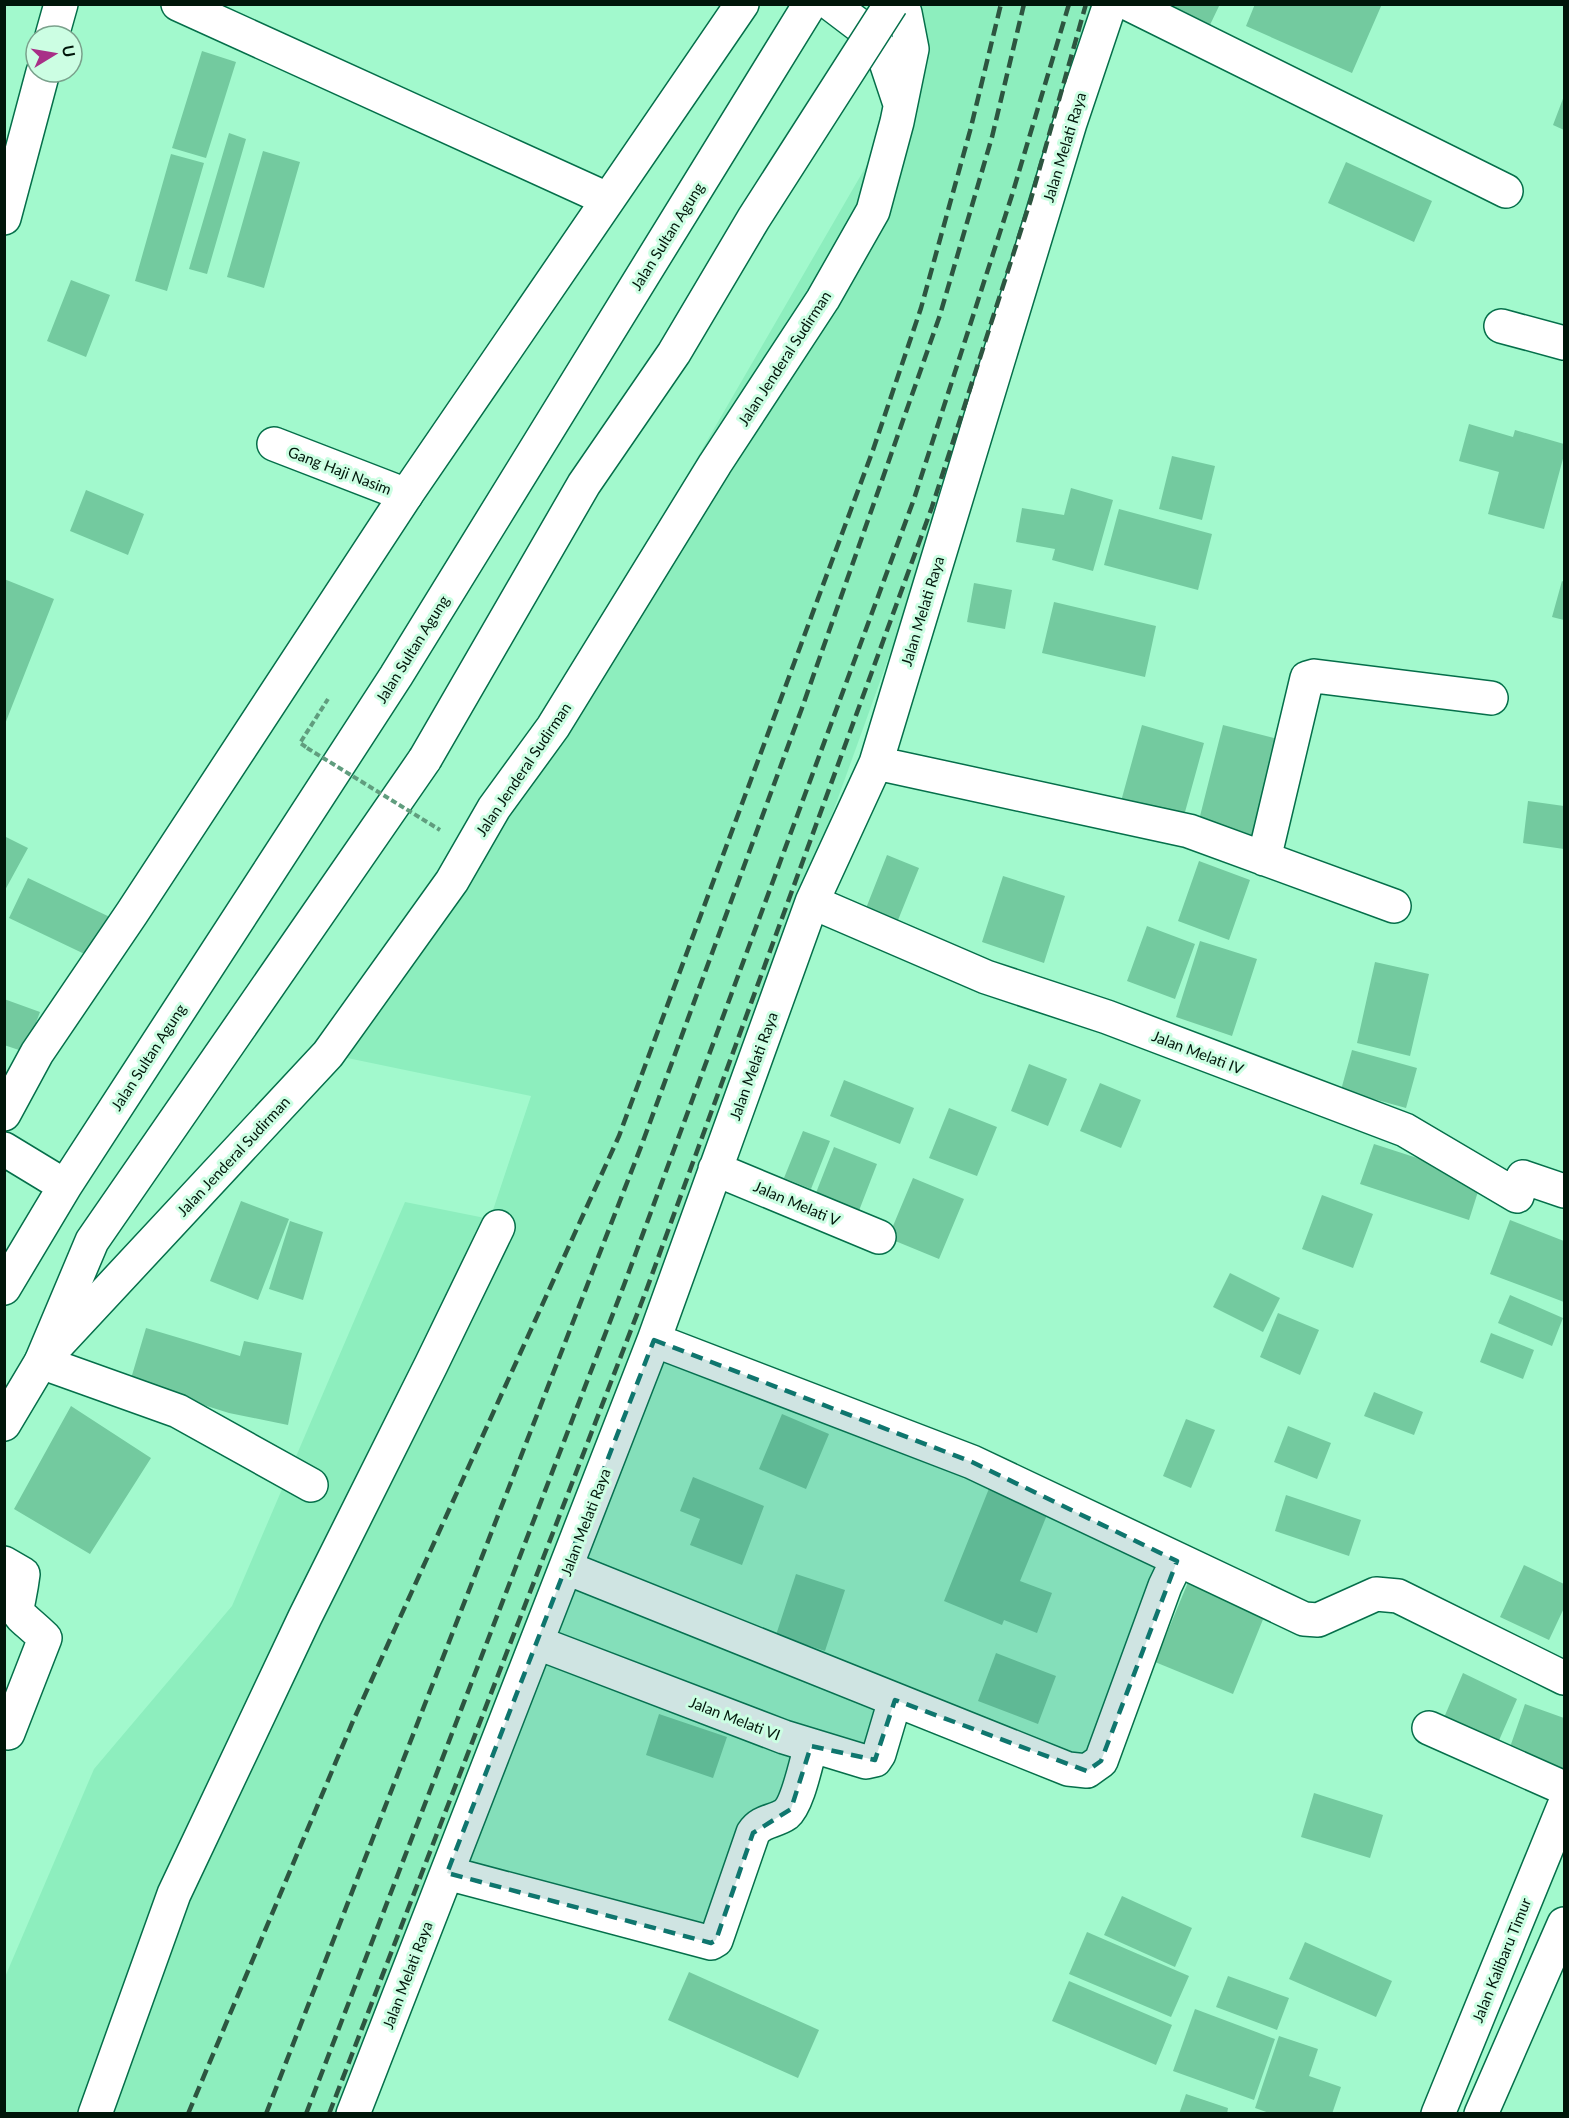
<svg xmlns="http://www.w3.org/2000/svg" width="1569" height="2118" font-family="Lato,sans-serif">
<rect width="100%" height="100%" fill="#a2f9cd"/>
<path fill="#8deebe" d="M899,5h198l-127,427 -436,1209 -178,472 -351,1v-137l89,-208 138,-163 173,-404 85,17 41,-123 -203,-42 124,-173 449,-775z"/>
<path fill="#73ca9f" d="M1158,4h62l-12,25z
M1255,4h127l-30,69 -106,-47z
M202,51l34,11 -30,96 -34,-10z
M1564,96v34l-11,-5z
M229,133l17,6 -39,135 -18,-5z
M263,151l37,11 -36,126 -37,-11z
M171,154l33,9 -37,128 -32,-10z
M1346,162l86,39 -18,41 -86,-39z
M71,280l39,15 -24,62 -39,-16z
M1469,424l44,13 2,-7 49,14v11l-20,74 -56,-15 11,-42 -40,-11z
M1172,456l43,10 -13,54 -43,-11z
M1071,488l42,12 -20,71 -41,-11 3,-11 -39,-7 6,-34 42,7z
M86,490l58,24 -16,41 -58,-24z
M1119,509l93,25 -14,56 -94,-25z
M4,579l50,20 -49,125h-1z
M1562,581l2,1v38l-12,-3z
M974,583l38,7 -7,39 -38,-7z
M1054,602l102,24 -11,51 -103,-24z
M1142,725l62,18 -22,80 -62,-18z
M1223,725l59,15 -25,99 -59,-15z
M1528,801l36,5v43l-41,-6z
M4,836l24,12 -24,44z
M887,855l32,13 -27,67 -31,-14z
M1199,861l51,19 -21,60 -51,-19z
M1003,876l62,20 -21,67 -62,-21z
M28,878l86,41 -19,40 -86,-41z
M1147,926l48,18 -20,55 -48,-18z
M1200,941l57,18 -25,77 -56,-19z
M1375,962l54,12 -19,82 -53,-13z
M4,999l36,13 -15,40 -21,-7z
M1352,1050l65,18 -11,40 -65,-18z
M1029,1064l38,15 -19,47 -37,-15z
M844,1080l70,28 -14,36 -70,-28z
M1100,1083l41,17 -20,48 -41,-17z
M949,1108l48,19 -20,49 -48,-18z
M803,1131l27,10 -19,48 -27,-11z
M1374,1144l108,35 -13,41 -109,-36z
M834,1147l43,17 -22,57 -43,-18z
M913,1178l51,21 -25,60 -51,-21z
M1322,1195l51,19 -20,54 -51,-19z
M241,1201l48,18 -31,81 -48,-19z
M1510,1220l54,21v61l-74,-28z
M290,1221l33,11 -20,68 -34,-11z
M1230,1273l50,25 -17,34 -50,-25z
M1510,1295l53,23 -11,28 -54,-23z
M1278,1313l41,17 -19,45 -40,-18z
M146,1328l94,28 4,-15 58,12 -14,72 -59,-12 -99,-31z
M1491,1333l43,17 -11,29 -43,-17z
M1374,1392l49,20 -9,23 -50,-19z
M71,1406l80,52 -61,96 -76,-45z
M782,1414l47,20 -23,55 -47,-20z
M1186,1419l29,11 -24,58 -28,-12z
M1288,1426l43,17 -14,36 -43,-17z
M693,1477l71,29 -22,59 -52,-20 10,-26 -20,-8z
M990,1486l59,24 -29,71 32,12 -15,40 -33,-13 -2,5 -58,-24z
M1286,1495l75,25 -12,36 -74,-25z
M1524,1565l40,19v24l-15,32 -49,-23z
M796,1574l49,16 -20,61 -49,-16z
M1191,1575l77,32 -35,87 -78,-32z
M996,1653l60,23 -18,48 -60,-23z
M1463,1673l54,26 -20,46 -54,-25z
M1525,1704l39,14v56l-55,-24z
M659,1714l68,23 -14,41 -67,-23z
M1314,1793l69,22 -13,43 -69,-21z
M1122,1896l70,32 -17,39 -71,-32z
M1087,1932l102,44 -18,41 -102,-43z
M1305,1942l87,39 -16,36 -87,-38z
M689,1972l130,58 -21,48 -130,-58z
M1228,1976l61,22 -12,32 -61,-23z
M1069,1981l103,44 -16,40 -104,-44z
M1195,2009l80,30 -21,61 -81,-29z
M1279,2036l39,13 -9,27 32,11 -9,27h-60l-17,-6z
M1186,2094l42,14 -1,6h-48z"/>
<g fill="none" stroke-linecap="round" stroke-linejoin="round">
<defs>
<path id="minor" d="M178,4l429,195
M1129,4l377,187
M52,36l9,-32
M4,218l39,-146
M1501,326l63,17
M274,444l132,51
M876,763l313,68 205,75
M1264,859l43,-181 7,-2 177,22
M812,902l174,75 121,40 298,113 112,66 6,-19 41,14
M715,1169l164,68
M654,1340l318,122 332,157 14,1 58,-26 22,2 166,82
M41,1362l137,49 133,74
M4,1563l19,11c-6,49 -15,29 22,64l-37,95
M567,1568l501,201 19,2 14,-10 64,-175 12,-25
M538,1643l246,94 82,25 9,-2 4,-6 16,-54
M1429,1728l135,60
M447,1873l264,70 5,-3 37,-107c8,-13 22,-11 33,-19 12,-10 20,-52 25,-68
M95,2114l79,-220 131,-277 126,-252 67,-138
M353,2114l301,-774 158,-438 64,-139 194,-640 40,-119
M1438,2114l126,-308
M1481,2114l83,-190"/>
<path id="major" d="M831,4l29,22 22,24 18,54
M4,1114l33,-61 95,-140 274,-418 336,-491
M43,1360l285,-306 124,-173 42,-73 59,-81 162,-263 108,-165 50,-88 24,-89 15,-73 -7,-36 -6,-9"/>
<path id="highway" d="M4,1149l61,37
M4,1288l61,-102 331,-510 414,-672
M4,1424l37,-62 51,-121 333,-482"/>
</defs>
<use href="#minor" stroke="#056f4a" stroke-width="36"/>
<use href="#major" stroke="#056f4a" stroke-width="36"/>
<use href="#highway" stroke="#056f4a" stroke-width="36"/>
<path stroke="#609d7e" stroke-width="4" stroke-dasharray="6 3" stroke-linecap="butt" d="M306,747l-6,-4 28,-44"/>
<use href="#minor" stroke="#fff" stroke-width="33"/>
<use href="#major" stroke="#fff" stroke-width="33"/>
<use href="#highway" stroke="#fff" stroke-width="33"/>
<path stroke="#2d5540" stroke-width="4.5" stroke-dasharray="12 6" stroke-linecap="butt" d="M188,2114l165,-393 266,-585 254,-686 48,-142 49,-177 31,-127
M266,2114l376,-970 160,-436 138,-393 52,-178 32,-133
M306,2114l318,-829 290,-786 98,-304 57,-191
M329,2114l317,-823 286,-784 99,-308 55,-195"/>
<defs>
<path id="highway-bridge" d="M425,759l159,-275 90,-131 80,-135 137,-214"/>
</defs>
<use href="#highway-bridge" stroke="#056f4a" stroke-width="36" stroke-linecap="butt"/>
<path stroke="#609d7e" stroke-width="4" stroke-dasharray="6 3" stroke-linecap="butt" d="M307,748l133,82"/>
<use href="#highway-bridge" stroke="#fff" stroke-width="33"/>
</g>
<path fill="#0f766e" fill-opacity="0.2" stroke="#0f766e" stroke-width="4.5" stroke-dasharray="12 8" stroke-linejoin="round" d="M654,1340l318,122 205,99 -76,200 -14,10 -192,-71 -20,60 -64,-14 -20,63 -38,24 -37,107 -5,3 -264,-70z"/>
<g text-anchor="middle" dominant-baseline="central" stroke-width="6" stroke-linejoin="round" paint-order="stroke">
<g font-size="15" fill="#00160a" stroke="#ccfee3">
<text transform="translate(1064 147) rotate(-73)">Jalan Melati Raya</text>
<text transform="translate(667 236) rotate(-58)">Jalan Sultan Agung</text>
<text transform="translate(784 358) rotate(-57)">Jalan Jenderal Sudirman</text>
<text transform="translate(340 470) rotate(21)">Gang Haji Nasim</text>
<text transform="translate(922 611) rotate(-73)">Jalan Melati Raya</text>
<text transform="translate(412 649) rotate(-58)">Jalan Sultan Agung</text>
<text transform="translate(523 769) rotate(-56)">Jalan Jenderal Sudirman</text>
<text transform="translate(1198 1052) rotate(21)">Jalan Melati IV</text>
<text transform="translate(148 1057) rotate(-57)">Jalan Sultan Agung</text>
<text transform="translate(753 1066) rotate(-70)">Jalan Melati Raya</text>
<text transform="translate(233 1156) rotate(-47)">Jalan Jenderal Sudirman</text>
<text transform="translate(797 1203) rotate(23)">Jalan Melati V</text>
<text transform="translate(585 1522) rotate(-69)">Jalan Melati Raya</text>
<text transform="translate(735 1718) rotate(21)">Jalan Melati VI</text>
<text transform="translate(1501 1960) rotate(-68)">Jalan Kalibaru Timur</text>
<text transform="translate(407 1975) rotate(-69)">Jalan Melati Raya</text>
</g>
</g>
<rect width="1569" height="2118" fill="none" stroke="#00160a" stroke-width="12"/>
<g transform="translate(54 54) rotate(79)"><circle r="28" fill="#ccfee3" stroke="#7aa18c" stroke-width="1.5"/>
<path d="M0-4.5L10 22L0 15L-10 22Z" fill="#a83087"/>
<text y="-9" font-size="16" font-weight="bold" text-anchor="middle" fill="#00160a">U</text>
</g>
</svg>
